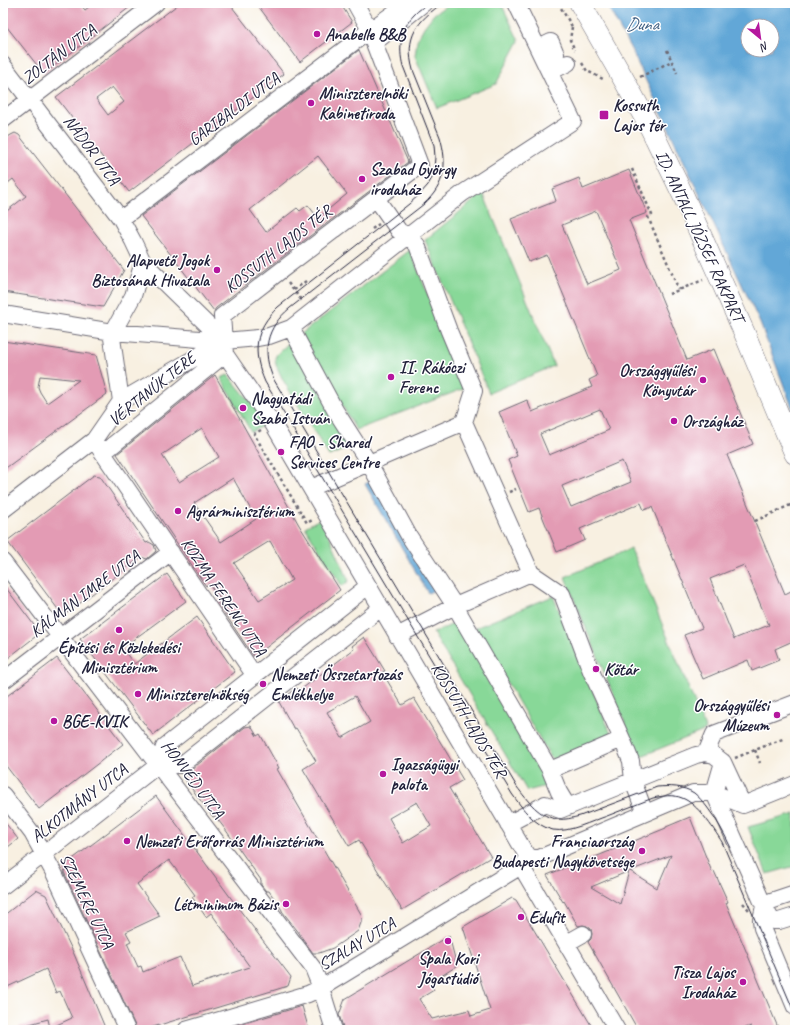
<svg xmlns="http://www.w3.org/2000/svg" width="798" height="1033" font-family="Caveat,sans-serif">
<rect width="100%" height="100%" fill="#fff"/>
<filter id="ink" filterUnits="userSpaceOnUse"><feTurbulence type="fractalNoise" baseFrequency=".025" numOctaves="2"/><feDisplacementMap in="SourceGraphic" scale="8" xChannelSelector="R" yChannelSelector="G"/><feConvolveMatrix kernelMatrix="1 2 1 2 8 2 1 2 1" color-interpolation-filters="sRGB"/></filter>
<filter id="wash" filterUnits="userSpaceOnUse"><feTurbulence type="fractalNoise" baseFrequency=".012" numOctaves="4" result="noise"/><feDisplacementMap in="SourceGraphic" scale="16" xChannelSelector="R" yChannelSelector="G"/><feGaussianBlur stdDeviation="0.9" result="paint"/><feColorMatrix in="noise" values="0 0 0 0 0 0 0 0 0 0 0 0 0 0 0 0 0 1.4 0 .05"/><feComposite in="paint" operator="in"/></filter>
<g filter="url(#wash)">
<rect width="100%" height="100%" fill="#f8f0e1"/>
<path fill="#88d898" stroke="#557d6a" d="M450,3h51l18,38 -23,43 -59,24 -22,-52 2,-16 7,-13 10,-13z
M483,193l71,173 -65,27 -64,-153z
M410,250l55,138 -109,42 -14,-25 -4,2 -37,-73z
M291,341l62,105 -24,10 -46,-76 -7,-15 -1,-7 2,-4z
M228,375l37,44 -1,6 -13,7 -30,-54z
M320,519l6,9 23,53 -7,5 -37,-59z
M631,549l75,181 -67,27 -74,-180z
M553,596l58,138 -58,27 -78,-133z
M458,622l92,163 -23,6 -94,-158z
M795,814v52l-28,8 -19,-47z"/>
<path fill="#62a7d7" stroke="#426489" fill-rule="evenodd" d="M606,3h189v412l-35,-92 -127,-270zM748,26h24v24h-24z
M373,480l64,109 -9,4 -63,-109z"/>
<g id="blocks">
<path fill="#e39bb4" fill-rule="evenodd" d="M3,3h76l6,7 9,-7h41l-91,71 -41,-52z
M180,3h49l55,71 -155,118 -73,-95zM112,87l12,15 -16,13 -12,-16z
M256,3h84l12,19 -52,40z
M359,50l49,112 -135,102 -57,44 -2,3 -73,-95zM318,156l29,38 -29,24 -10,-13 -8,6 -3,-3 -31,24 -16,-22z
M15,133l4,2 105,135 -21,37 -100,-15v-78l23,-18 -13,-17 -10,8v-47l8,-5z
M629,170l18,43 -18,7 58,140 27,-11 39,95 -26,11 58,139 10,-5v51l-20,9 4,11 -27,11 -4,-11 -45,19 -19,-44 18,-7 -50,-121 -8,3 -3,-7 -61,26 5,11 -28,12 -18,-44 -10,4 -21,-52 9,-4 -18,-44 28,-12 5,12 60,-25 -3,-7 8,-4 -50,-121 -18,7 -18,-43 45,-18 -4,-12 27,-11 4,11zM596,211l25,59 -34,14 -25,-59zM600,409l9,21 -60,25 -9,-21zM622,461l9,21 -60,25 -9,-21zM744,565l25,60 -35,14 -24,-60z
M3,341l93,14 11,39 -104,76zM40,376l39,4 -32,23 -7,-11 -2,-5z
M215,375l84,150 41,65 -86,67 -37,-55 4,-2 -12,-16 -3,2 -89,-132zM202,428l17,29 -40,25 -17,-27zM233,478l23,41 -35,23 -27,-39zM270,541l22,39 -33,20 -25,-37z
M94,475l6,1 46,67 3,-1 5,3 2,6 -9,8 -6,-2 -78,59 -56,-75z
M167,574l19,27 -64,47 12,16 63,-47 38,55 -82,63 -73,-96z
M3,584l37,49 -37,29z
M364,637l21,34 -3,1 20,33 12,-7 49,82 -14,8 42,69 -89,53 -43,-70 -10,6 -46,-77 13,-8 -20,-33 -2,1 -15,-27 18,-14 2,3 55,-42 -2,-3zM355,696l15,26 -28,16 -15,-26zM417,802l14,24 -28,17 -14,-25z
M57,658l66,86 -84,65 -36,-47v-63z
M251,726l6,10 3,-2 19,34 -2,1 84,145 1,6 -4,11 -25,17 -14,5h-6l-13,-18v-1l-18,-23v-1l-13,-19h-3l-5,-6v-5l-36,-51 -10,-13 -2,1 -27,-36 -1,-4 2,-4 58,-46z
M156,796l83,113 52,68 -3,9 -145,44h-6l-73,-158 2,-8zM169,860l26,35 -3,2 14,20 5,-4 39,54 -58,19 -12,-29 -37,15 -2,-6 -3,1 -11,-24 4,-2 -5,-9 34,-16 -23,-32z
M690,817l22,55 2,-1 14,31 -2,1 53,127h-26l-2,-4 -12,4h-101l-50,-88 3,-3 1,-5 -1,-5 -4,-3 -4,-1 -5,1 -14,-25 -1,1 -16,-27 25,-10 1,1 93,-38v-1zM671,855l-14,33 -27,-17zM629,871l-9,33 -29,-17 31,-13z
M3,820l15,19 -15,12z
M36,890l10,5 28,59 32,76h-86l-1,-3 29,-8 2,9 22,-10 -12,-27 -4,2 -10,-24 -43,20v-73z
M512,898l4,2 78,130h-250l-5,-15 6,-16 104,-63 8,30 -27,17 4,7 -15,9 13,20 37,-9 2,6 19,-6 -27,-83z
M302,1006l7,24h-81v-2z"/>
</g>
</g>
<g filter="url(#ink)">
<use href="#blocks" fill-opacity="0" stroke="#6d6a75" stroke-width="1"/>
<g fill="none" stroke-linecap="round" stroke-linejoin="round">
<defs>
<path id="minor" d="M355,3l15,27 4,13 46,122 -141,107 -57,44 3,38 48,70 253,430 6,4h7l154,-65h21l29,12
M516,3l57,118 -110,72 -172,135 44,82 34,53 40,73 46,70 95,164 9,22 9,15
M551,42l5,12 -9,5 -6,-12z
M374,43l50,-40
M3,65l118,154 12,22 10,21 81,79
M550,72l18,-9
M3,120l153,-117
M376,198l23,33 9,5 9,9 32,86 25,60 -10,31
M121,219l249,-189 38,-27
M3,314l110,18 111,9 34,-3 11,-2 22,-8
M121,401l103,-60
M94,440l161,236
M103,453l122,-99
M311,488l153,-66 67,151 -76,33 -58,30
M3,510l91,-70 27,-39 -9,-63 1,-6 20,-36 10,-34
M3,562l310,406 8,20 13,42
M531,573l31,21 29,77 31,68 9,22 2,20 12,32
M3,681l168,-129
M706,753l8,-19 81,-31
M723,762l-9,31 50,113 6,11 3,4h6l16,-5
M158,765h23l200,-157
M550,770l72,-31
M3,795l29,38 22,40 73,157
M545,804l15,6 136,-55 10,-2 8,2 9,7 20,43 52,-21
M508,824l32,-17
M521,866l96,164
M3,886l155,-121 6,-18 204,-161
M795,893l-24,8 -7,5 -3,14 1,8 33,79
M567,943l16,-9
M186,1030l122,-36 13,-6 200,-122 11,-8"/>
<path id="major" d="M580,3l44,77 27,49 32,66 61,137 51,122"/>
</defs>
<use href="#minor" stroke="#6d6a75" stroke-width="18"/>
<use href="#major" stroke="#6d6a75" stroke-width="22"/>
<path stroke="#6d6a75" stroke-width="2.5" stroke-dasharray="3 3" stroke-linecap="butt" d="M558,3l15,25
M572,27l-2,13 5,10
M667,50l10,23
M582,63l5,8 16,8
M640,77l32,-16
M632,169l20,46 -4,2 31,73
M372,229l7,-5
M288,283l14,18
M294,290l12,-9
M669,294l34,-14
M261,430l-7,4 53,89 7,-4
M509,492l7,-3
M755,521l40,-18
M755,750l5,13
M735,758l50,-20
M743,903l6,7"/>
<use href="#minor" stroke="#fff" stroke-width="16"/>
<use href="#major" stroke="#fff" stroke-width="21"/>
<path stroke="#22223b" stroke-width="1" d="M429,3c-5,4 -11,7 -15,12 -13,13 -16,33 -11,51l28,72 3,7 1,12 -1,12 -2,9 -4,7 -8,9 -11,10 -131,103c-24,23 -26,45 -13,75l247,412c10,14 23,32 41,36 16,3 39,-9 54,-14 15,-6 31,-12 46,-18 9,-2 20,-4 29,0 16,6 31,30 40,44l73,172
M443,3c-26,18 -39,34 -30,67l27,67c8,27 5,48 -16,67l-134,104c-24,20 -29,43 -16,72l243,407c10,13 23,31 41,32 7,1 14,-1 22,-3l77,-29c13,-1 26,-1 37,6 5,4 9,9 13,14 10,13 17,26 24,41"/>
</g>
</g>
<g fill="#b5179e" stroke="#fff" stroke-width="1.5">
<circle cx="317" cy="34" r="4"/>
<circle cx="311" cy="103" r="4"/>
<rect x="599" y="110" width="10" height="10" rx="2"/>
<circle cx="362" cy="179" r="4"/>
<circle cx="217" cy="270" r="4"/>
<circle cx="391" cy="377" r="4"/>
<circle cx="703" cy="380" r="4"/>
<circle cx="243" cy="408" r="4"/>
<circle cx="674" cy="421" r="4"/>
<circle cx="281" cy="452" r="4"/>
<circle cx="178" cy="511" r="4"/>
<circle cx="119" cy="630" r="4"/>
<circle cx="596" cy="669" r="4"/>
<circle cx="263" cy="684" r="4"/>
<circle cx="138" cy="694" r="4"/>
<circle cx="777" cy="715" r="4"/>
<circle cx="54" cy="721" r="4"/>
<circle cx="383" cy="774" r="4"/>
<circle cx="127" cy="841" r="4"/>
<circle cx="642" cy="851" r="4"/>
<circle cx="286" cy="904" r="4"/>
<circle cx="521" cy="917" r="4"/>
<circle cx="448" cy="941" r="4"/>
<circle cx="743" cy="982" r="4"/>
</g>
<g text-anchor="middle" dominant-baseline="central" stroke-width="3" stroke-linejoin="round" paint-order="stroke">
<g font-size="17" font-weight="bold" fill="#22223b" stroke="#fff" text-anchor="start">
<text x="325" y="34">Anabelle B&amp;B</text>
<text x="319" y="93">Miniszterelnöki<tspan x="319" dy="20">Kabinetiroda</tspan></text>
<text x="613" y="105">Kossuth<tspan x="613" dy="20">Lajos tér</tspan></text>
<text x="370" y="169">Szabad György<tspan x="370" dy="20">irodaház</tspan></text>
<text x="209" y="260" text-anchor="end">Alapvető Jogok<tspan x="209" dy="20">Biztosának Hivatala</tspan></text>
<text x="399" y="367">II. Rákóczi<tspan x="399" dy="20">Ferenc</tspan></text>
<text x="695" y="370" text-anchor="end">Országgyűlési<tspan x="695" dy="20">Könyvtár</tspan></text>
<text x="251" y="398">Nagyatádi<tspan x="251" dy="20">Szabó István</tspan></text>
<text x="682" y="421">Országház</text>
<text x="289" y="442">FAO - Shared<tspan x="289" dy="20">Services Centre</tspan></text>
<text x="186" y="511">Agrárminisztérium</text>
<text x="119" y="647" text-anchor="middle">Építési és Közlekedési<tspan x="119" dy="20">Minisztérium</tspan></text>
<text x="604" y="669">Kőtár</text>
<text x="271" y="674">Nemzeti Összetartozás<tspan x="271" dy="20">Emlékhelye</tspan></text>
<text x="146" y="694">Miniszterelnökség</text>
<text x="769" y="705" text-anchor="end">Országgyűlési<tspan x="769" dy="20">Múzeum</tspan></text>
<text x="62" y="721">BGE-KVIK</text>
<text x="391" y="764">Igazságügyi<tspan x="391" dy="20">palota</tspan></text>
<text x="135" y="841">Nemzeti Erőforrás Minisztérium</text>
<text x="634" y="841" text-anchor="end">Franciaország<tspan x="634" dy="20">Budapesti Nagykövetsége</tspan></text>
<text x="278" y="904" text-anchor="end">Létminimum Bázis</text>
<text x="529" y="917">Edufit</text>
<text x="448" y="958" text-anchor="middle">Spala Kori<tspan x="448" dy="20">Jógastúdió</tspan></text>
<text x="735" y="972" text-anchor="end">Tisza Lajos<tspan x="735" dy="20">Irodaház</tspan></text>
</g>
<g font-size="17" fill="#22223b" stroke="#fff">
<text transform="translate(59 54) rotate(-37)">ZOLTÁN UTCA</text>
<text transform="translate(234 109) rotate(-37)">GARIBALDI UTCA</text>
<text transform="translate(92 150) rotate(53)">NÁDOR UTCA</text>
<text transform="translate(700 236) rotate(65)">ID. ANTALL JÓZSEF RAKPART</text>
<text transform="translate(278 249) rotate(-38)">KOSSUTH LAJOS TÉR</text>
<text transform="translate(152 389) rotate(-39)">VÉRTANÚK TERE</text>
<text transform="translate(85 594) rotate(-37)">KÁLMÁN IMRE UTCA</text>
<text transform="translate(224 597) rotate(56)">KOZMA FERENC UTCA</text>
<text transform="translate(469 720) rotate(59)">KOSSUTH LAJOS TÉR</text>
<text transform="translate(193 779) rotate(53)">HONVÉD UTCA</text>
<text transform="translate(79 803) rotate(-38)">ALKOTMÁNY UTCA</text>
<text transform="translate(87 901) rotate(64)">SZEMERE UTCA</text>
<text transform="translate(357 944) rotate(-31)">SZALAY UTCA</text>
</g>
<g font-size="18" font-style="italic" fill="#3f5e81" stroke="#fff">
<text x="642" y="24">Duna</text>
</g>
</g>
<rect width="798" height="1033" fill="none" stroke="#fff" stroke-width="16"/>
<g transform="translate(760 38) rotate(151)"><circle r="19" fill="#ffffff" stroke="#a7a7b1"/>
<path d="M0-3L7 15L0 10L-7 15Z" fill="#b5179e"/>
<text y="-6" font-size="11" font-weight="bold" text-anchor="middle" fill="#22223b">N</text>
</g>
</svg>
